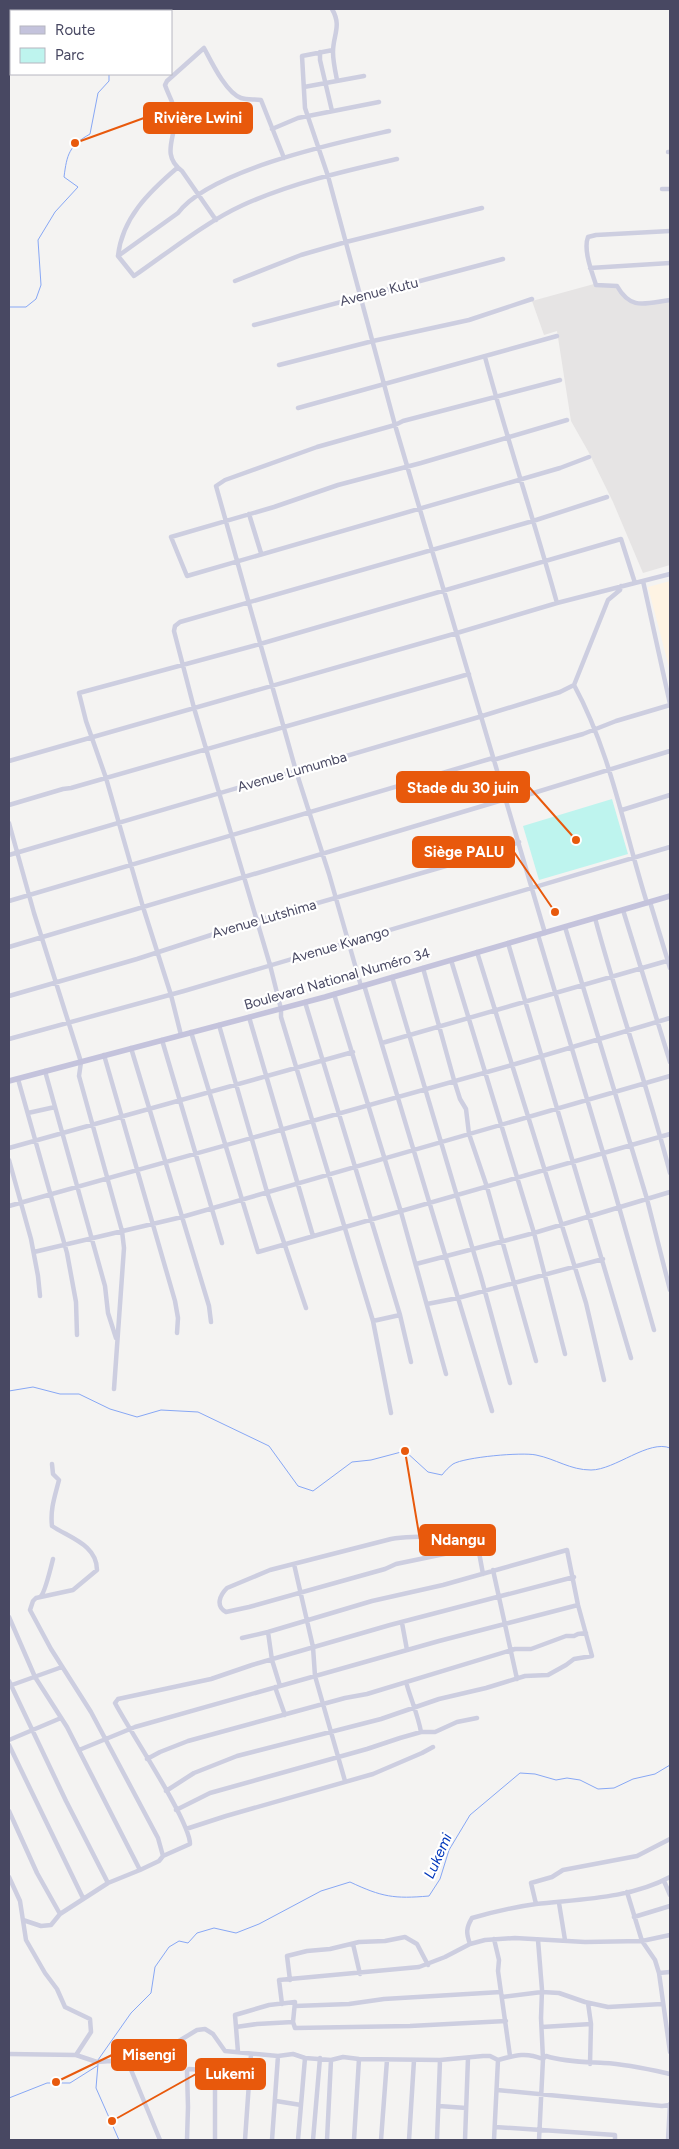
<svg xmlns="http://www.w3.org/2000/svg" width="679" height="2149" font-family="Figtree,sans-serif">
<rect width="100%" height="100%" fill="#f4f3f2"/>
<path fill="#e6e4e4" d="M594,284l24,2 16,17 36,-4v266l-27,8 -30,-71 -25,-51 -17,-30 -14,-90 -13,4 -12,-34z"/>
<path fill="#fef3e3" d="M670,581v90l-22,-84z"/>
<path fill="#bef4ee" d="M612,799l16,55 -89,26 -16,-54z"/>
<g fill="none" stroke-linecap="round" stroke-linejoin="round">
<path stroke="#87a7f5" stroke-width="1" d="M82,11l3,-2
M128,11l1,-2
M9,73l2,-1
M9,307h17l10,-8 5,-14 -3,-45 17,-28 23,-25 -14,-10c3,-23 5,-31 26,-43l8,-41 11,-12v-7
M9,1391l24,-4 27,7h19l31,15 27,8 24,-7 37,2 71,34 29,40 15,5 39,-29 19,-2 34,-9 23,21 14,3c3,-4 7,-8 11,-11 12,-7 69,-12 83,-9 20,4 34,15 55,15 24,0 58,-31 79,-22
M98,2060l33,-47 20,-20 4,-26 14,-20 10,-6 9,2 9,-10 17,-5 22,5 23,-9 62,-33 29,-9c32,15 44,17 79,14l11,-17 9,-29 21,-35 50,-42 15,1 21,6 11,-2 13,2 18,9 16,-1 19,-9 22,-5 15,-9
M98,2064l-2,24 23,52
M9,2098l38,-15h23l27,-17"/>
<path stroke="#cdcee0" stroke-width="4.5" d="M332,9c10,17 1,26 1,43 0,9 2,18 4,28
M333,50l-31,6 3,52 23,68 67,249 150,508
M320,52v8l12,51
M304,87l60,-11
M272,129l26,-11 81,-16
M668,152h2
M177,168c-28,24 -55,50 -59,88l16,20c35,-24 70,-53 109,-71 49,-22 102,-34 154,-46
M662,189h8
M216,220l-34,-49c-23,-17 -4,-36 -7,-60 -2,-9 -7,-17 -10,-26l2,-4 37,-33c7,13 22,45 37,50 6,2 13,1 20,2l23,58
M670,231l-74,4 -8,2c-5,13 4,35 8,48l21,1c14,25 29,17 53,14
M118,256l60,-43c32,-43 158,-70 211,-82
M590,268l80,-5
M235,281l66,-26 45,-13 136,-34
M254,325l249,-66
M485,357c22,82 49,163 72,246
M279,365l94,-24 96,-21 63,-21
M298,408l259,-72
M567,420l-146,43 -83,22 -64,22 -103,30 16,39 373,-108 29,-11
M249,514l12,39
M643,581l27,123
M574,685c37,68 50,145 73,218
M574,685l34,-85 12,-10 1,-4
M493,760l90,-26 33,-13 54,-16
M9,761l448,-128 100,-30 113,-29
M9,805l54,-16 8,-1 398,-114
M622,810l48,-15
M9,823l25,90 47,149 -2,14 43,155 2,17 -10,141
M9,855l470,-138 81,-25 14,-7
M9,901l484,-143
M650,902l20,66
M623,910l47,152
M595,918c23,86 53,169 75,255
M565,927l82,272 23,91
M538,935l75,251 41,144
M508,943l123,415
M9,947l497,-148h8l156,-48
M477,952l109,351 18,77
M451,960l83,273 31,121
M423,968l31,112 6,19 6,10 3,25 18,53 49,174
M392,977l89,300 29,106
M364,985l128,426
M361,986l-32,-112 -33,-103 -80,-285 9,-6 92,-33 78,-22 8,-4 157,-41
M334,994l67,218 45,162
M9,996l128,-37 108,-35 253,-73 21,-9
M305,1002l95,313 11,47
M249,1017l64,219
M219,1025l48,167 39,116
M191,1032l67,220 412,-118
M181,1035l-10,-40 -28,-88 -37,-129 -20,-57 -7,-28 181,-49 361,-105 14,44
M9,1039l175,-48 486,-144
M162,1040l60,203
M382,1043l288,-83
M131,1048l78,258 2,16
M104,1055l71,246 3,17 -1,15
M45,1071l60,215 3,27 8,25
M18,1079l49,174 9,49 1,33
M28,1113l27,-6
M9,1148l344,-96
M9,1160l22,79 7,37 2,20
M9,1206l503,-141 158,-47
M34,1252l148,-35 488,-141
M416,1264l118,-31 136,-41
M427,1304l31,-6 145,-39
M373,1321l27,-6
M391,1413l-18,-92 -92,-304v-8l-11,-44 -76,-257 -20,-77 1,-5 5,-4 353,-101 74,-24
M52,1464l1,10 6,6c-4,16 -9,29 -7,46 18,12 45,19 45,44l-24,20 -37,8 -3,3 -3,9 21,39 40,63 67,126 5,18
M451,1553l-1,-24c-22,11 -36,6 -59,10l-121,31 -43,18c-7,7 -12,18 -1,24l23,-5 136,-38 11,-5 82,-17 5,27
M294,1564l19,83 2,29 30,105
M493,1570l24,109
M41,1596c4,-4 10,-29 12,-37
M9,1617l26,60 32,50 73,143
M402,1623l5,27
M268,1632l4,28 8,26
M9,1681l57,120 42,82
M406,1682c5,18 12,33 15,50
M9,1686l53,-19
M275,1687l10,28
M9,1740l52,-22
M9,1745l74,153
M79,1750l56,-23 304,-86 139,-36
M147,1759l13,-7 28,-11 157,-43 22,-4 148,-45h16l35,-13h8l4,-2 8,-1
M166,1791l28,-18 43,-17 144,-37 58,-20 47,-11 39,-12 23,-1 18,-10 8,-6 18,-3 -14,-51 -11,-55 -124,35 -71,16 -104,31 -26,6
M176,1810l34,-17 157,-44 33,-11 21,-6h14l22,-10 20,-4
M9,1811l28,62 23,41
M186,1829l40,-13 147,-42 49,-21 11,-6
M9,1877l11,24 6,39 19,33 12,16 8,18 25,12 1,13 -15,23
M664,1881l6,14
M627,1892l15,49 13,19 4,13 11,79
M559,1903l6,37
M536,1904l-5,-21 21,-6 11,-7 74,-14 33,-17
M634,1917l36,-11
M23,1920l18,6 10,-1 9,-11 48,-31 32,-13 19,-9 4,-5 27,-12c0,-23 -61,-114 -75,-141l3,-4 93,-20 41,-14 138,-40 184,-48
M494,1939l5,21 -1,11 12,85
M538,1940l4,50 -1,28 2,41 -4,81
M353,1944l7,30
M470,1944c-4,-11 -4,-16 2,-26 21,-6 42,-11 64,-14 44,-5 93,-5 134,-27
M659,1973l11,-1
M290,1980l-3,-24 20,-5 23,-2 29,-7 26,-1 20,-4 12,7 11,21
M502,1997l40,-5 17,1 26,9 23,5 54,-3
M588,2003l3,21 -1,40
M282,2004l-3,-24 140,-13 26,-10 25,-13 15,-4 30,-2 70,4 57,-1 28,-6
M295,2006l54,-2 35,-5 117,-7
M236,2027l21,-3 36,-2
M542,2027l49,-3
M238,2052l-3,-37 34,-10 26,-3 -2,20 2,6 115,-2 96,-5
M9,2054l67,1 21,7 14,-1 18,4 31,75
M129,2065l40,-18 28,-17 8,-1 8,5 12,17 53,5 15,-2 12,4 26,2 12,-3 16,2 81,1 43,-4h7l8,4c18,-5 28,-8 45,-1l3,-3c18,6 40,6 58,7 23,1 44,6 66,11
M497,2090l165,16 8,-1
M276,2101l25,4
M439,2106l27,2
M495,2127l120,8v5
M187,2140l1,-33 -1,-36 2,-2 26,2v69
M245,2140l6,-86
M272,2140l6,-84
M298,2140l7,-82
M313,2140l7,-82
M327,2140l4,-80
M354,2140l5,-81
M381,2140l6,-80
M409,2140l5,-80
M437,2140l3,-80
M465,2140l3,-82
M494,2140l4,-80
M668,2140l2,-36"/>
<path stroke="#c4c3dc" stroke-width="5.5" d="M9,1081l316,-84 345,-101"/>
</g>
<g text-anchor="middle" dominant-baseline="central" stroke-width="4.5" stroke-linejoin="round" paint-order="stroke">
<g font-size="14" fill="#484862" stroke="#fff">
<text transform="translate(379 292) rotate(-14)">Avenue Kutu</text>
<text transform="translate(292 772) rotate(-16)">Avenue Lumumba</text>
<text transform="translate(264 919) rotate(-16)">Avenue Lutshima</text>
<text transform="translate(340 945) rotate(-16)">Avenue Kwango</text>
<text transform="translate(337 979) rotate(-16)">Boulevard National Numéro 34</text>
</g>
<g font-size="15" font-style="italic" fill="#0037bc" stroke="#fff">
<text transform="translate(438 1856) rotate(-66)">Lukemi</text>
</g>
</g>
<path fill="none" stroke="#e8590c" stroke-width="2" d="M75 143L144 118M576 840L529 787M555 912L514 852M405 1451L420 1540M56 2082L112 2055M112 2121L196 2074"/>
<g fill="#e8590c" stroke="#fff" stroke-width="2">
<circle cx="75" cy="143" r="5"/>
<circle cx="576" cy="840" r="5"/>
<circle cx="555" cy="912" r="5"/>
<circle cx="405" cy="1451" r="5"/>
<circle cx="56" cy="2082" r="5"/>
<circle cx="112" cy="2121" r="5"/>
</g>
<g fill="#e8590c" stroke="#e8590c" stroke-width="2">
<rect x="144" y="103" width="108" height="30" rx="5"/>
<rect x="397" y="772" width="132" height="30" rx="5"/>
<rect x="413" y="837" width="101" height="30" rx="5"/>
<rect x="420" y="1525" width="75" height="30" rx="5"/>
<rect x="112" y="2040" width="74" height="30" rx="5"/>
<rect x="196" y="2059" width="69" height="30" rx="5"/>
</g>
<g font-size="15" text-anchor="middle" font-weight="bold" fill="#fff">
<text x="198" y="123">Rivière Lwini</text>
<text x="463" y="793">Stade du 30 juin</text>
<text x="464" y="857">Siège PALU</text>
<text x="458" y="1545">Ndangu</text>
<text x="149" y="2060">Misengi</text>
<text x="230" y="2079">Lukemi</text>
</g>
<rect width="679" height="2149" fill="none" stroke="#484862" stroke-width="20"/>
<rect x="10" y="10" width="162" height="65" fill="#ffffff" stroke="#b6b6c0"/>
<rect x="20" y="26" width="25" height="8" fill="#c4c3dc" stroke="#b6b6c0"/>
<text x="55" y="35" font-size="15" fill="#484862">Route</text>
<rect x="20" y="48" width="25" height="15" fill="#bef4ee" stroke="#b6b6c0"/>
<text x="55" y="60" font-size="15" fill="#484862">Parc</text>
</svg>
